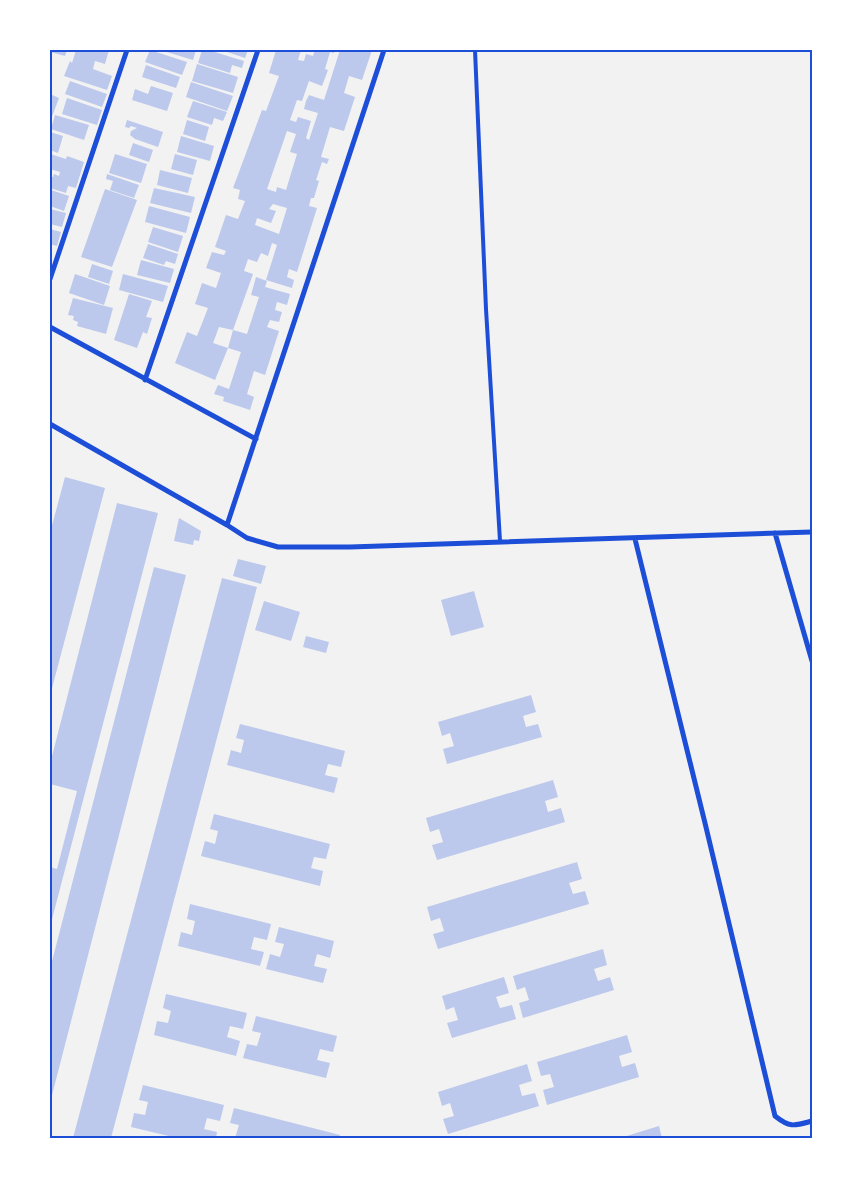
<svg xmlns="http://www.w3.org/2000/svg" width="862" height="1188" font-family="'Varela Round',sans-serif">
<rect width="100%" height="100%" fill="#f2f2f2"/>
<path fill="#bdc9ec" fill-rule="evenodd" d="M50,50h17l-2,6 -15,-4z
M76,50h33l-4,14 -10,-3 -2,8 19,7 -5,14 -43,-14 6,-15 2,2z
M150,50l37,12 -5,13 -37,-13z
M160,50h36l-3,10z
M202,50h6l36,11 -2,7 -10,-3 -2,8 -32,-10z
M221,50h27l-3,8z
M276,50h25l-3,10 6,1 2,-7 7,2 2,-6h20l-1,3 -4,-1 -5,17 3,1 -6,16 -13,-5 -7,20 -5,-1 -7,20 6,2 2,-5 13,4 -5,17 3,2 9,-27 -14,-4 2,-8 3,-6 15,5 16,-50h32l-10,30 -13,-4 -5,17 11,4 -11,34 -14,-4 -9,30 8,2 -2,5 -5,-2 -6,18 3,1 -5,17h-3l-2,8 8,2 -20,64 -8,-3 -2,8 7,3 -2,8 -26,-8 11,-35 -5,-2 -4,13 -7,-3 -4,9 -9,-3 -4,12 9,3 -20,56 -14,-3 -6,16 15,5 5,-18 14,4 12,-37 -8,-2 5,-18 11,4 -2,6 25,7 -3,11 -10,-3 -2,8 7,2 -3,10 -9,-2 -3,7 12,4 -14,44 -11,-4 -7,23 7,3 -4,13 -27,-9 1,-4 -10,-3 4,-9 11,4 12,-37 -13,-4 -13,32 -40,-17 12,-31 10,4 11,-28 -13,-4 7,-21 14,5 5,-15 -15,-5 6,-16 12,3 2,-4 -11,-4 11,-32 12,4 7,-18 -7,-2 2,-9 -7,-2 29,-78 4,1 13,-35 -10,-3zM287,131l9,3 -6,18 7,2 -11,36 -9,-3 -1,5 -9,-3zM273,204l14,4 -8,26 -24,-9 2,-7 14,5 5,-12 -7,-2z
M197,64l41,13 -5,16 -41,-12z
M146,65l34,12 -4,11 -34,-11z
M70,81l37,13 -5,13 -37,-13z
M191,82l42,14 -6,15 -41,-14z
M151,86l22,7 -6,18 -35,-11 3,-11 13,5z
M50,94l9,4 -9,24z
M67,98l35,12 -5,15 -35,-11z
M193,101l34,11 -4,9 -9,-3 -2,7 -25,-8z
M55,115l34,10 -5,15 -33,-11z
M127,120l36,12 -5,15 -23,-8 -5,-4 1,-4 6,-3 -6,-2 -2,2 -4,-1z
M187,120l22,7 -4,14 -22,-7z
M50,132l13,4 -5,17 -8,-3z
M181,136l33,10 -4,15 -33,-9z
M133,143l20,7 -4,12 -20,-7z
M50,154l16,5 1,-3 17,6 -8,26 -8,-2 -2,7 -16,-5v-12l3,1 1,-3 5,2 1,-4 -10,-3z
M115,154l32,10 -6,19 -32,-10z
M175,154l22,6 -4,15 -22,-6z
M160,170l32,8 -4,15 -31,-8z
M107,174l32,11 -5,13 -24,-8 3,-9 -7,-2z
M154,188l41,9 -4,16 -41,-10z
M105,189l32,11 -25,67 -31,-10z
M51,190l18,6 -5,15 -14,-5z
M149,206l41,11 -4,16 -41,-11z
M50,209l16,4 -4,14 -12,-3z
M153,227l30,9 -5,16 -30,-10z
M50,229l11,3 -4,14 -7,-2z
M148,244l30,10 -3,10 -9,-3 -2,4 -21,-7z
M141,260l33,9 -4,14 -33,-8z
M92,264l21,7 -4,13 -21,-7z
M75,274l35,12 -6,19 -35,-12z
M123,274l45,12 -5,16 -44,-12z
M129,294l23,7 -6,16 6,1 -5,16 -4,-2 -6,16 -23,-8z
M73,298l40,10 -7,26 -29,-8 1,-4 -5,-2 1,-4 -6,-1z
M65,477l40,11 -54,204 -1,-159z
M117,503l41,10 -108,414v-60l7,2 20,-78 -27,-7v-20z
M179,518l22,13 -2,10 -5,-1 -1,5 -19,-4z
M238,559l28,7 -5,18 -28,-8z
M154,567l32,8 -136,528v-134z
M222,578l35,9 -146,551h-38z
M474,591l10,36 -33,9 -10,-36z
M264,601l36,11 -9,29 -36,-11z
M306,636l23,6 -3,11 -23,-6z
M531,695l5,17 -13,4 3,11 12,-3 4,13 -95,27 -4,-15 11,-3 -4,-13 -8,3 -4,-14z
M240,724l105,27 -4,16 -13,-3 -3,11 13,3 -4,15 -107,-28 4,-15 10,3 3,-13 -8,-2z
M553,780l5,17 -13,4 3,11 13,-4 4,14 -128,38 -5,-15 11,-3 -4,-13 -9,3 -4,-14z
M214,814l116,30 -4,15 -12,-2 -3,11 12,3 -3,15 -119,-30 4,-15 10,3 3,-13 -8,-2z
M577,862l5,17 -13,4 4,11 12,-3 4,13 -151,45 -5,-15 11,-3 -4,-13 -9,3 -4,-14z
M190,904l81,20 -4,16 -13,-3 -3,12 13,3 -4,14 -82,-20 3,-14 11,3 3,-14 -8,-2z
M279,927l55,14 -4,17 -13,-4 -3,12 13,3 -4,14 -57,-14 4,-15 10,3 4,-13 -9,-2z
M603,949l4,16 -13,4 4,12 12,-4 4,13 -91,28 -4,-15 10,-3 -4,-13 -8,3 -4,-14z
M504,977l5,16 -13,4 4,11 12,-3 4,14 -64,19 -5,-15 11,-3 -4,-13 -8,3 -4,-14z
M166,994l81,19 -4,16 -13,-3 -3,11 13,4 -4,15 -82,-21 3,-14 11,2 3,-12 -8,-3z
M256,1016l81,20 -4,16 -13,-3 -3,11 13,3 -4,15 -83,-20 4,-14 10,2 4,-13 -9,-2z
M627,1035l5,17 -13,4 3,11 13,-4 4,14 -92,28 -4,-15 11,-3 -4,-13 -9,2 -4,-14z
M527,1064l5,17 -13,4 3,11 13,-3 4,13 -91,28 -5,-15 11,-3 -4,-13 -8,3 -4,-14z
M143,1085l81,20 -4,16 -13,-3 -3,11 13,3 -1,6h-39l-46,-11 3,-14 11,2 3,-13 -9,-2z
M234,1108l106,27 -1,3h-104l4,-13 -9,-2z
M659,1126l3,12h-42z"/>
<g fill="none" stroke-linecap="round" stroke-linejoin="round">
<path stroke="#1d4ed8" stroke-width="4" d="M475,50l11,259 14,232"/>
<path stroke="#1d4ed8" stroke-width="5" d="M50,279l77,-229
M50,327l206,112
M145,380l113,-330
M50,424l177,101 20,13 31,9h72l462,-15
M227,525l157,-475
M775,533l37,128
M635,539l70,284 70,293c15,12 19,10 37,5"/>
</g>
<rect width="862" height="1188" fill="none" stroke="#ffffff" stroke-width="102"/>
<rect x="51" y="51" width="760" height="1086" fill="none" stroke="#1d4ed8" stroke-width="2"/>
</svg>
